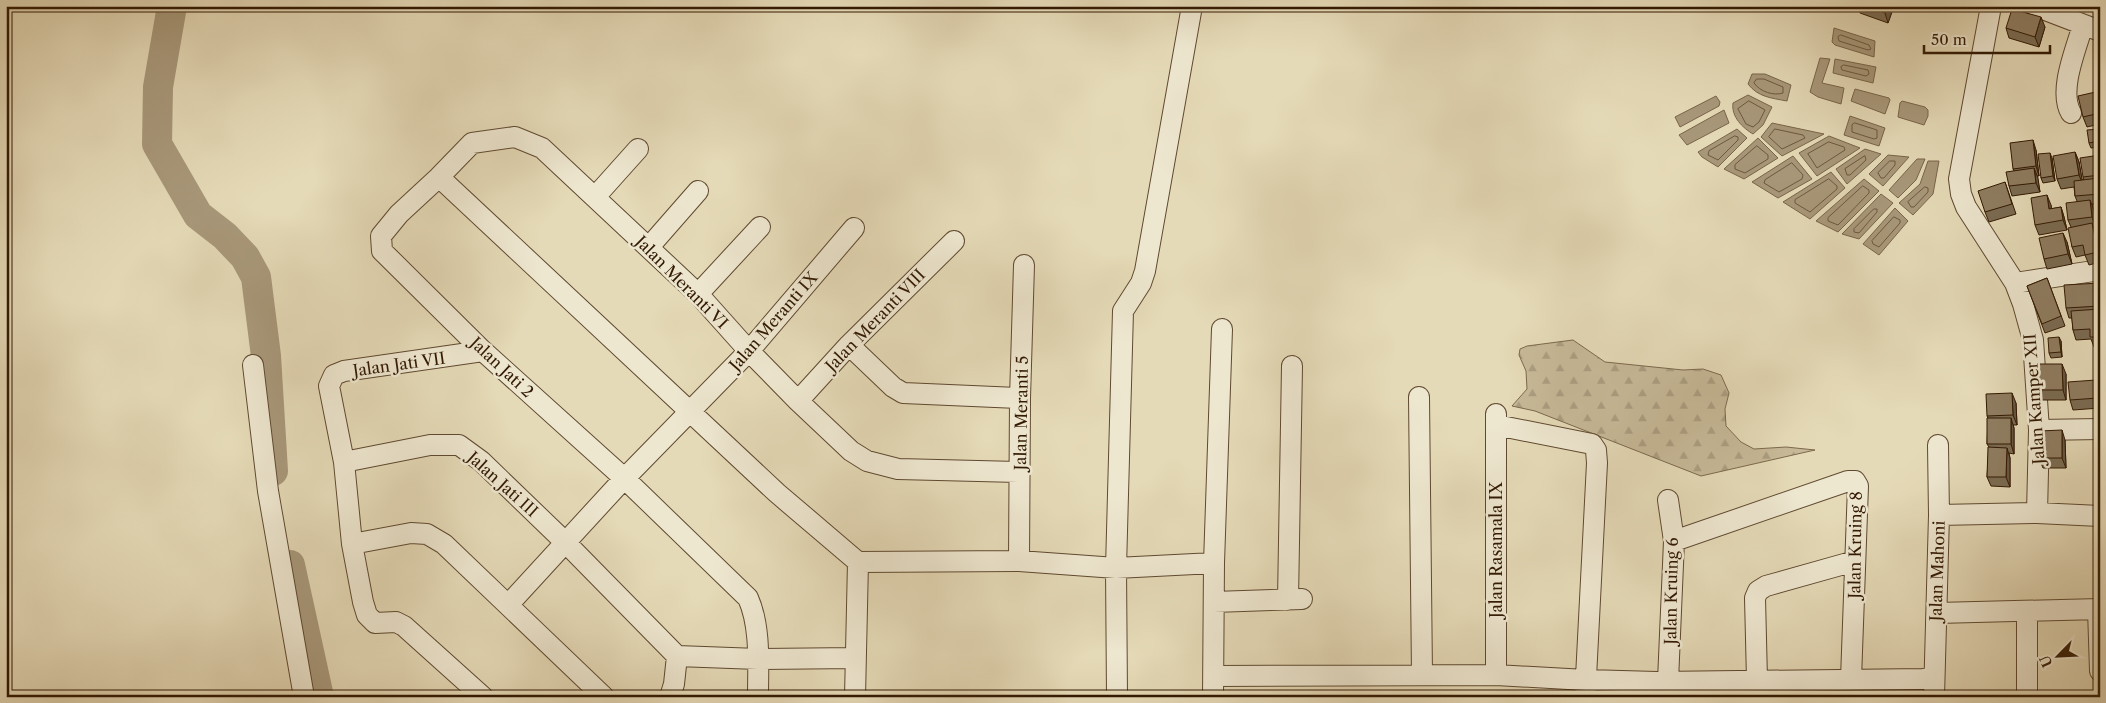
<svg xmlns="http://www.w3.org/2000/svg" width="2106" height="703" font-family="'Libre Caslon Text',serif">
<defs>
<pattern id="forest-firs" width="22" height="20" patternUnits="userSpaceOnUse" patternTransform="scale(1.25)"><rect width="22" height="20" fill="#c7b998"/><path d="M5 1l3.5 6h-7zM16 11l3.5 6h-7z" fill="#ab9e81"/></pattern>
</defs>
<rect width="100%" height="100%" fill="#e5dab7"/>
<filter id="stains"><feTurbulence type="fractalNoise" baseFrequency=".004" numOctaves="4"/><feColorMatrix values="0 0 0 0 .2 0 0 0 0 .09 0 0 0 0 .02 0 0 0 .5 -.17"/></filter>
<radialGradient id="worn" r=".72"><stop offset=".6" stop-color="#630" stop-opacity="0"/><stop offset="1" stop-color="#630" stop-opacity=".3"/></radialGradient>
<path fill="url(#forest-firs)" stroke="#7c694e" d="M1573,340l32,22 78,8 20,-1 18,6 8,18 -4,16 1,17 15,16 13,7 32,-2 29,3 -114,26 -166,-65 -23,-5 15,-17 -1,-18 -7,-16 1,-6 7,-3z"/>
<path fill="#a8987a" stroke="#79654a" d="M1834,28l41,13 -1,16 -39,-12 -3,-3z
M1820,58l10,1 -8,24 22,5 -3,16 -23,-7 -8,-5z
M1835,59l41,8 -3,16 -40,-10z
M1752,74h13l26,11 -4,16c-16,-3 -29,-4 -39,-17z
M1855,89l34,9 1,2 -5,14 -34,-13z
M1748,95l24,12 -9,18 -10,9c-10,-6 -22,-17 -20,-31z
M1716,96l4,6 -1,4 -39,21 -5,-10z
M1902,101l23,6 3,3v6l-4,9 -26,-8 2,-14z
M1724,110l5,13 -42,22 -8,-10z
M1850,116l35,12 -6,18 -35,-11z
M1772,123l52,11 -42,22 -21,-19z
M1737,129l10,9 -29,29 -16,-10 -4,-5z
M1829,136l31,12 -43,28 -18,-23z
M1758,138l20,20 -34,21 -20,-10z
M1865,149l16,5 -34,30 -11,-15z
M1888,155l21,2 -26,29 -14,-12z
M1793,156l19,23 -34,19 -26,-16z
M1917,159h8l-9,21 -18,18 -9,-8z
M1928,161h11l-6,33 -20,21 -14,-12 21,-19z
M1831,172l14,16 -35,31 -27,-17z
M1864,179l15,12 -41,41 -22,-11z
M1881,194l12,9 -34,36 -17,-5z
M1895,208l13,13 -29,34 -16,-11z"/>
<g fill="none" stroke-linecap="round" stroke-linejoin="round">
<path stroke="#6d583e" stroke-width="1" d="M1841,35l28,10 2,4 -3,1 -29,-9 -1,-4z
M1844,65l24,5 1,4 -3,2 -24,-6 -1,-3z
M1757,79h7l19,8v6c-9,3 -23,-1 -29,-10z
M1749,101l16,9 -6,12 -6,5 -7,-3 -8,-15z
M1855,123l22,7v8l-3,1 -22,-7v-7z
M1775,129l28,6 2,3 -23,11 -13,-12z
M1735,136l3,1v3l-20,20 -10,-5 1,-4z
M1829,142l15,5 1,3 -28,18 -9,-14z
M1757,146l11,9v4l-23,14 -10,-4v-4z
M1865,156l1,4 -16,15h-3l-2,-6z
M1890,161h5v4l-11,13h-3l-3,-5z
M1792,163l11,12 -1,4 -23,13 -15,-9 1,-3z
M1829,179l8,7v3l-27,23 -15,-9v-3z
M1863,186l6,4v3l-31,32 -10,-4v-3z
M1925,187l3,1v4l-14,15h-3l-3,-5z
M1874,209h3v3l-18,21 -5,-1v-3z
M1894,217l6,3v3l-21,24 -6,-3 -1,-3z"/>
<path stroke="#a8987a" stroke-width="30" d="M172,6l-14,81 -1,57 41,71 27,21 20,21 11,20 10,79 7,115
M290,565l29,132"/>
<defs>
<path id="street" d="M1192,6l-47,265 -4,12 -18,28 -7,257 98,-5
M1991,6l-32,173 2,15 5,13 49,76 8,21 10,36 6,90 -2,83
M2035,6l65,25
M2071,113c-13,-22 5,-64 12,-88
M439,177l338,316 81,69 161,-1 97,7 1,129
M595,197l43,-48
M649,247l49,-56
M2015,283l85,-13
M698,294l62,-67
M849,345l44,42 10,6 117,5
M253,365l15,126 36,206
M1419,397l3,278
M798,401l51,-56 105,-104
M1496,425l96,19 4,6 1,13 -12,234
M2039,430l61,-1
M344,462l86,-17h29l22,16 85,82 111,113 81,3 97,-1
M1939,515l98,-2 63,3
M1674,541l174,-60h7l3,5 -7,193
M352,544l59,-11 16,1 17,10 160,153
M1019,561l1,-163 4,-133
M1288,600l4,-234
M1214,602l88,-3
M508,605l112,-122 129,-132 105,-123
M2098,609l2,62
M1937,613l163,-4
M1496,675v-261
M1214,676l282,-1 90,5 71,2 266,-3 11,-2
M1757,680l-2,-82 3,-7 8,-5 89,-25
M1668,681l6,-140 -6,-41
M483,697l-79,-71 -8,-4 -21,1 -8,-8 -4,-13 -11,-58 -8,-82 -15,-76 5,-11 10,-4 139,-20
M670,697l4,-13 3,-28
M758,697c0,-32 3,-70 -10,-99l-123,-119 -142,-128 -101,-100 -1,-15 18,-22 40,-37 33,-34 43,-6 27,11 156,146 51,57 49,50 53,50 16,10 31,8 122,3
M855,697l3,-135
M1213,697l1,-134 8,-234
M1934,697l5,-182 -1,-70
M2027,697v-86"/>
</defs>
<use href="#street" stroke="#5f4930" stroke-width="22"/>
<use href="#street" stroke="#eee7d0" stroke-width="20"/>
</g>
<path fill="#7b6c53" stroke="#321903" d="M1858,6h36l-6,17 -28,-10z
M1952,6h11l-1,4z
M2045,27l-6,20 -30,-9 -3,-10z
M2100,91v33l-13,3 -4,-10z
M2100,129v18l-9,1 -2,-5z
M2036,150l3,26h-2l3,16 -28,4 -3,-10 5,-15 -1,-2z
M2075,152l4,10 3,18h2l-1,-3 17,-22v84l-3,-7 -3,-28h-2l2,6 2,17h-3l7,25v10l-11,3 -4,-10 -9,2 -4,-10 -1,-20 -3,-7 9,-19 -2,-5 -1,-9 -13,2 -4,-10z
M2052,158l3,23 -12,2 -2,-5z
M2005,182l11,32 -27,8 -4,-10z
M2051,205v4l10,-2 3,10 3,13 -28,5 -4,-10z
M2067,242l5,22 -25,5 -3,-10z
M2047,278l18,48 -20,7 -18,-47z
M2100,283v64h-6l-3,-8 -15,1 -3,-10 -1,-12h-3l-3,-10z
M2061,341l1,16 -11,1 -2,-5z
M2066,374v26h-24l-3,-10z
M2096,380l4,9v19l-27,2 -3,-10z
M2016,403l1,22h-4l1,3v26l-5,-1 1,5v29l-19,-1 -4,-9 2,-30 -2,-3 1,-26 -1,-2z
M2065,440l1,28h-23l-4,-10z"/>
<path fill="#645844" stroke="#321903" d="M1887,6h7l-6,17 -3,-10z
M2041,17l4,10 -6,20 -4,-10z
M2033,140l3,10 3,26 -3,-10z
M2075,152l4,10 4,23 -4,-10z
M2050,153l2,5 3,23 -2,-5z
M2034,168l4,10 2,14 -4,-9z
M2047,195l4,10 2,14 -4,-10z
M2090,200l4,10 2,17 -4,-10z
M2061,207l3,10 3,13 -4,-10z
M2092,223l3,9 5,20v4z
M2063,233l4,9 5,22 -4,-10z
M2059,337l2,4 1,16 -1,-5z
M2062,364l4,10v26l-3,-10z
M2096,380l4,9v15l-2,-6z
M2012,393l4,10 1,22 -4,-10z
M2011,418l3,10v26l-3,-10z
M2062,430l3,10 1,28 -4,-10z
M2007,448l3,10v29l-4,-10z"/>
<path fill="#8f7d61" stroke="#321903" d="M1864,6h23l-2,7z
M2012,9l29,8 -6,20 -29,-9z
M2100,91v22l-17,4 -5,-21z
M2100,129v12l-11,2 -2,-13z
M2033,140l3,26 -23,3 -3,-26z
M2075,152l4,23 -22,4 -4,-23z
M2050,153l3,23 -12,2 -3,-24z
M2100,155v20l-17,2 -3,-19z
M2034,168l2,15 -27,3 -3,-14z
M2099,178l1,16 -25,2 -1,-15z
M2005,182l7,22 -27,8 -7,-21z
M2047,195l2,14 12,-2 2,13 -28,5 -4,-27z
M2090,200l2,17 -24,3 -2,-17z
M2100,202v29l-3,1 -3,-29z
M2092,223l6,29 -13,3 -2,-10 -11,2 -4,-19z
M2063,233l5,21 -24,5 -5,-21z
M2047,278l14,38 -19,8 -15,-38z
M2100,283v23l-34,2 -2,-23z
M2100,309v28h-10v-8l-17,1 -2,-19z
M2059,337l2,15 -12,1 -1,-15z
M2038,364h24l1,26h-24z
M2096,380l2,18 -28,2 -2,-18z
M2012,393l1,22 -26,1 -1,-22z
M1987,418h24v26h-24z
M2062,430v28h-23v-27z
M1988,447l19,1 -1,29h-19z"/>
<g text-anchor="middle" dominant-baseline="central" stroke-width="5" stroke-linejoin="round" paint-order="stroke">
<g font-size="16" fill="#321903" stroke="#eee7d0">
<text transform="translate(682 282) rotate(45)">Jalan Meranti VI</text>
<text transform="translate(875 320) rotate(-46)">Jalan Meranti VIII</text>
<text transform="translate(773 321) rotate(-49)">Jalan Meranti IX</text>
<text transform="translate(399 364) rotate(-8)">Jalan Jati VII</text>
<text transform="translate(502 367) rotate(43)">Jalan Jati 2</text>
<text transform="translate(2034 399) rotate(-94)">Jalan Kamper XII</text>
<text transform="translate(1021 413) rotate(-89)">Jalan Meranti 5</text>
<text transform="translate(503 484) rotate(42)">Jalan Jati III</text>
<text transform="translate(1855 545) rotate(-89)">Jalan Kruing 8</text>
<text transform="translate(1496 550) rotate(-90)">Jalan Rasamala IX</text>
<text transform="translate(1937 571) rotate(-88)">Jalan Mahoni</text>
<text transform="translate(1671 591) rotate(-89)">Jalan Kruing 6</text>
</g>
</g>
<rect width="2106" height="703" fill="none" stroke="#e5dab7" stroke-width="25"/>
<rect x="8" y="8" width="2091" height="688" fill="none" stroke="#321903" stroke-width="2.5"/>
<rect x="12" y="12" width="2081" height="678" fill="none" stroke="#321903"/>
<g transform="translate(2058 656) rotate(246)" stroke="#eee7d0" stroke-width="4" paint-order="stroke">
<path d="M0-4L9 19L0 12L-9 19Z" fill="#321903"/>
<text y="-8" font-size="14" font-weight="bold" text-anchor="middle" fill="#321903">U</text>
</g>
<path d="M1924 45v8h126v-8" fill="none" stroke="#321903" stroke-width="2.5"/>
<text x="1931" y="45" font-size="15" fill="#321903" stroke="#eee7d0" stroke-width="4" paint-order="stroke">50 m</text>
<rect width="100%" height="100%" filter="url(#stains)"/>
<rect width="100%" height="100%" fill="url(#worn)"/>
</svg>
